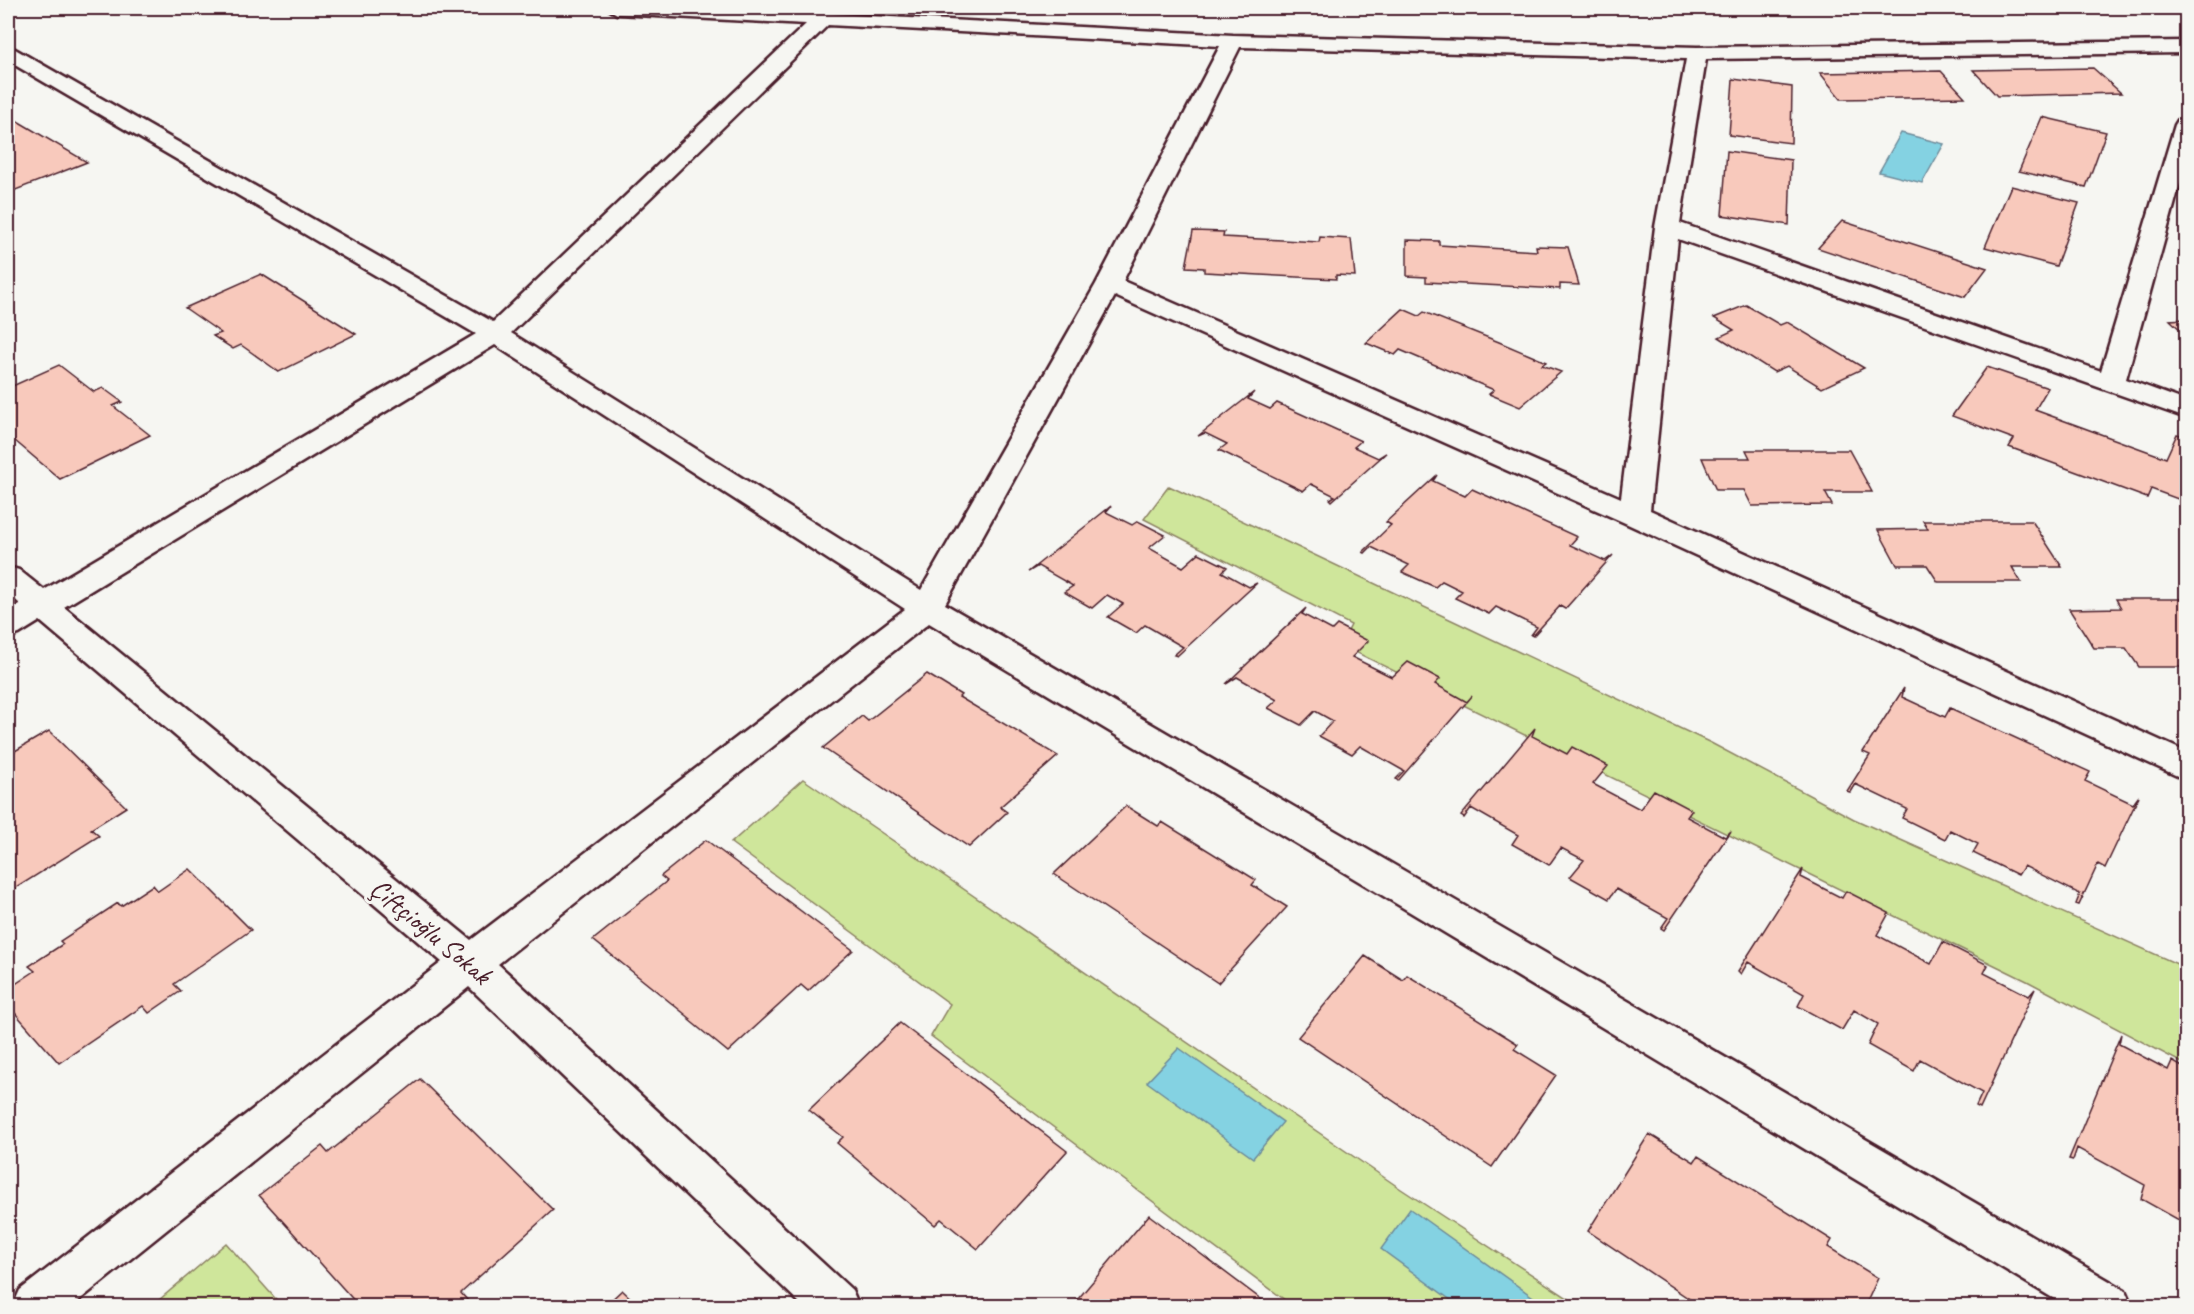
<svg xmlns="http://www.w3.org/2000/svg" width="2194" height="1314" font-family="Caveat,sans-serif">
<rect width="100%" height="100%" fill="#f6f6f2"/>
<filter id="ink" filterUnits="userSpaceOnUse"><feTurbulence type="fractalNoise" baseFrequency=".0167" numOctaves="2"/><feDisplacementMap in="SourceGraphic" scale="12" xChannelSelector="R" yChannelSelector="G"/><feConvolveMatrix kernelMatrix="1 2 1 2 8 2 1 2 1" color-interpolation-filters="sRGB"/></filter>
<g filter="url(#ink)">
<path fill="#cfe69b" stroke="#8c8263" stroke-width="1.5" d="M1169,486l542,257 143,76 332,149v97l-159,-84 -686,-336 10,-20 -207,-106z
M803,779l598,410 179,117h-287l-362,-270 19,-32 -219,-161z
M226,1243l56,63h-130z"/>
<path fill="#84d2e2" stroke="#6d8a99" stroke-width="1.5" d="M1901,133l43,11 -22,39 -43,-11z
M1179,1048l104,74 -30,36 -106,-76z
M1410,1209l123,88 -6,9h-68l-78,-57z"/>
<path fill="#f8c9bc" stroke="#4a1f2b" stroke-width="1.5" d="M2093,68l28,25 -124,3 -24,-26z
M1941,71l24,26 -124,2 -21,-26z
M1733,79l59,8 -1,56 -62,-8z
M9,116l78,46 -79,31z
M2042,117l64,15 -20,55 -67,-16z
M1727,151l64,9 -2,65 -67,-10z
M2011,186l68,17 -23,63 -71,-19z
M1842,221l145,47 -22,29 -147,-49z
M1193,231l31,1 -1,5 96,5 1,-5 31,2 4,37 -19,-1v4l-132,-7v-4l-18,-1z
M1407,240l32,1v4l98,6 -1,-5 32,1 11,38 -19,-1v5l-134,-7v-5l-19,-1z
M261,274l95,60 -77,38 -38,-27 -8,4 -20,-13 8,-3 -36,-25z
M1746,305l34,20 7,-3 77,46 -42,20 -35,-22 -13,6 -55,-35 15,-7 -20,-12z
M1403,309l16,7 5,-4 75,30 47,20 -4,3 19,7 -41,35 -31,-13 5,-4 -94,-40 -5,5 -29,-12z
M2186,319v16l-16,-15z
M59,365l35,27 9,-4 19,14 -9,4 37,29 -90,44 -52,-44v-47z
M1987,367l61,21 -13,22 131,48 11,-24 9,3v65l-35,-13 -4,9 -138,-51 5,-8 -62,-23z
M1254,392l-6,7 22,10 7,-6 84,38 -7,6 24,11 8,-5 -54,48 -2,-2 5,-3 -24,-12 -8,7 -84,-41 8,-6 -22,-11 -7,3z
M1746,450h103l23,42h-47l7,13 -80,1 -8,-16h-28l-14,-32h48z
M1437,475l-4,6 32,15 7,-7 105,48 -7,8 35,16 8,-6 -48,54 -5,-3 -27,30 -2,-1 6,-8 -41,-20 -7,7 -34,-16 7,-7 -20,-10 -7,6 -33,-15 7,-7 -38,-18 -6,6 -2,-1 28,-27 -5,-3z
M1111,506l-5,6 26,13 6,-4 27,14 -16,13 34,19 16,-14 28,14 -5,5 27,15 8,-4 -80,73 -3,-1 9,-8 -38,-22 -9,8 -28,-16 15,-13 -16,-9 -15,13 -28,-16 9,-6 -35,-20 -10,6z
M1923,521h109l30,46h-50l9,15h-83l-11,-17h-30l-19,-35 50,-1z
M2116,599h70v68h-47l-13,-19h-32l-25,-39 52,-1z
M1306,608l-4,6 30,16 5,-5 31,16 -16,16 40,20 16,-15 32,17 -5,5 32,18 5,-6 -74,85 -2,-2 8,-8 -44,-25 -8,8 -33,-18 14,-15 -18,-10 -14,14 -33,-17 9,-8 -40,-23 -11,7z
M927,674l34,21 -2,2 99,59 -58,51 7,5 -38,35 -146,-99 39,-32 6,5z
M1904,688l-2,9 43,20 5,-9 140,64 -5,9 48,23 6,-8 -34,72 -7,-4 -19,41 -3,-1 4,-10 -56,-28 -6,9 -45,-22 5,-9 -28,-14 -5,9 -43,-21 5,-9 -52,-25 -5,8 -3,-1 23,-36 -7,-3z
M1535,728l-3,8 35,18 5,-7 36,19 -15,18 47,25 14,-19 38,20 -5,7 38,20 6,-6 -67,99 -3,-2 7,-10 -52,-29 -7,10 -39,-22 14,-17 -23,-12 -12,17 -37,-21 6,-9 -47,-27 -7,10 -3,-2z
M49,731l77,76 -35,22 8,7 -91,57v-138z
M1126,806l32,20 4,-4 94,58 -4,5 35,22 -69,76 -164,-109z
M706,840l147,110 -45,41 -7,-6 -73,67 -39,-32 2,-1 -98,-79 74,-59 -6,-5z
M190,869l61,61 -77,54 7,7 -32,22 -6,-7 -84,57 -51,-58v-16l27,-18 -6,-5 34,-22 -3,-3 58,-38 3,3 32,-21 5,6z
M1803,869l-2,8 41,21 4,-7 43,22 -12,22 54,29 12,-22 45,23 -4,8 45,23 6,-7 -55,119 -4,-2 6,-13 -62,-34 -6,12 -46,-26 10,-21 -24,-14 -12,20 -44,-24 6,-12 -56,-32 -7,12 -3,-3z
M1365,956l38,24 4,-5 111,69 -4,5 42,26 -64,92 -194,-130z
M900,1023l167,128 -89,98 -37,-30 -6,6 -98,-82 6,-6 -34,-27z
M2121,1034l-2,10 49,26 4,-9 14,8v155l-45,-25 4,-14 -68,-37 -4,12 -4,-1z
M420,1079l133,131 -92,83 7,8 -6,5h-103l-100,-111 63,-49 6,7z
M1649,1134l45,28 4,-6 134,84 -4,7 50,31 -13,28h-165l-112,-75z
M1149,1215l121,91h-198z
M622,1290l17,16h-34z"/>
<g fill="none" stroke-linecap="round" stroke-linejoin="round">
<defs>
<path id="minor" d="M607,8h111l515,27 464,12 489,-6v12l-480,6 -26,164 421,148 74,-246 3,-5 8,-1v43l-60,217 60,22v17l-508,-179 -28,271 536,242v28l-563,-258 -508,-226 -170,308 1180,686 7,16h-66l-1137,-683 -431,341 354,326 7,16h-56l-334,-319 -397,319h-59l7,-16 422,-328 -402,-341 -21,13 -11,3v-25l12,-8 -12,-11v-26l11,3 25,20 432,-256 -468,-273v-14l7,2 478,273 313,-298 -189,-10zM828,25l392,21 -124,238 -175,306 -410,-257zM1240,47l446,12 -31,168 -34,271 -498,-217zM495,345l410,264 -434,331 -407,-333z"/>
</defs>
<use href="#minor" stroke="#4a1f2b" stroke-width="5"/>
<use href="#minor" fill="#f6f6f2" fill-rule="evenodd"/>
</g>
</g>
<g text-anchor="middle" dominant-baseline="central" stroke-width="6" stroke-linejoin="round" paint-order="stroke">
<g font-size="28" fill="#4a1f2b" stroke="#f6f6f2">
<text transform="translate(431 931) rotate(40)">Çiftçioğlu Sokak</text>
</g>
</g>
<rect width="2194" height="1314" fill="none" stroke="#f6f6f2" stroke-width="30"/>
<rect x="15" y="15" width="2164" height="1284" fill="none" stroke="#4a1f2b" stroke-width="2" filter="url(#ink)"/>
</svg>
